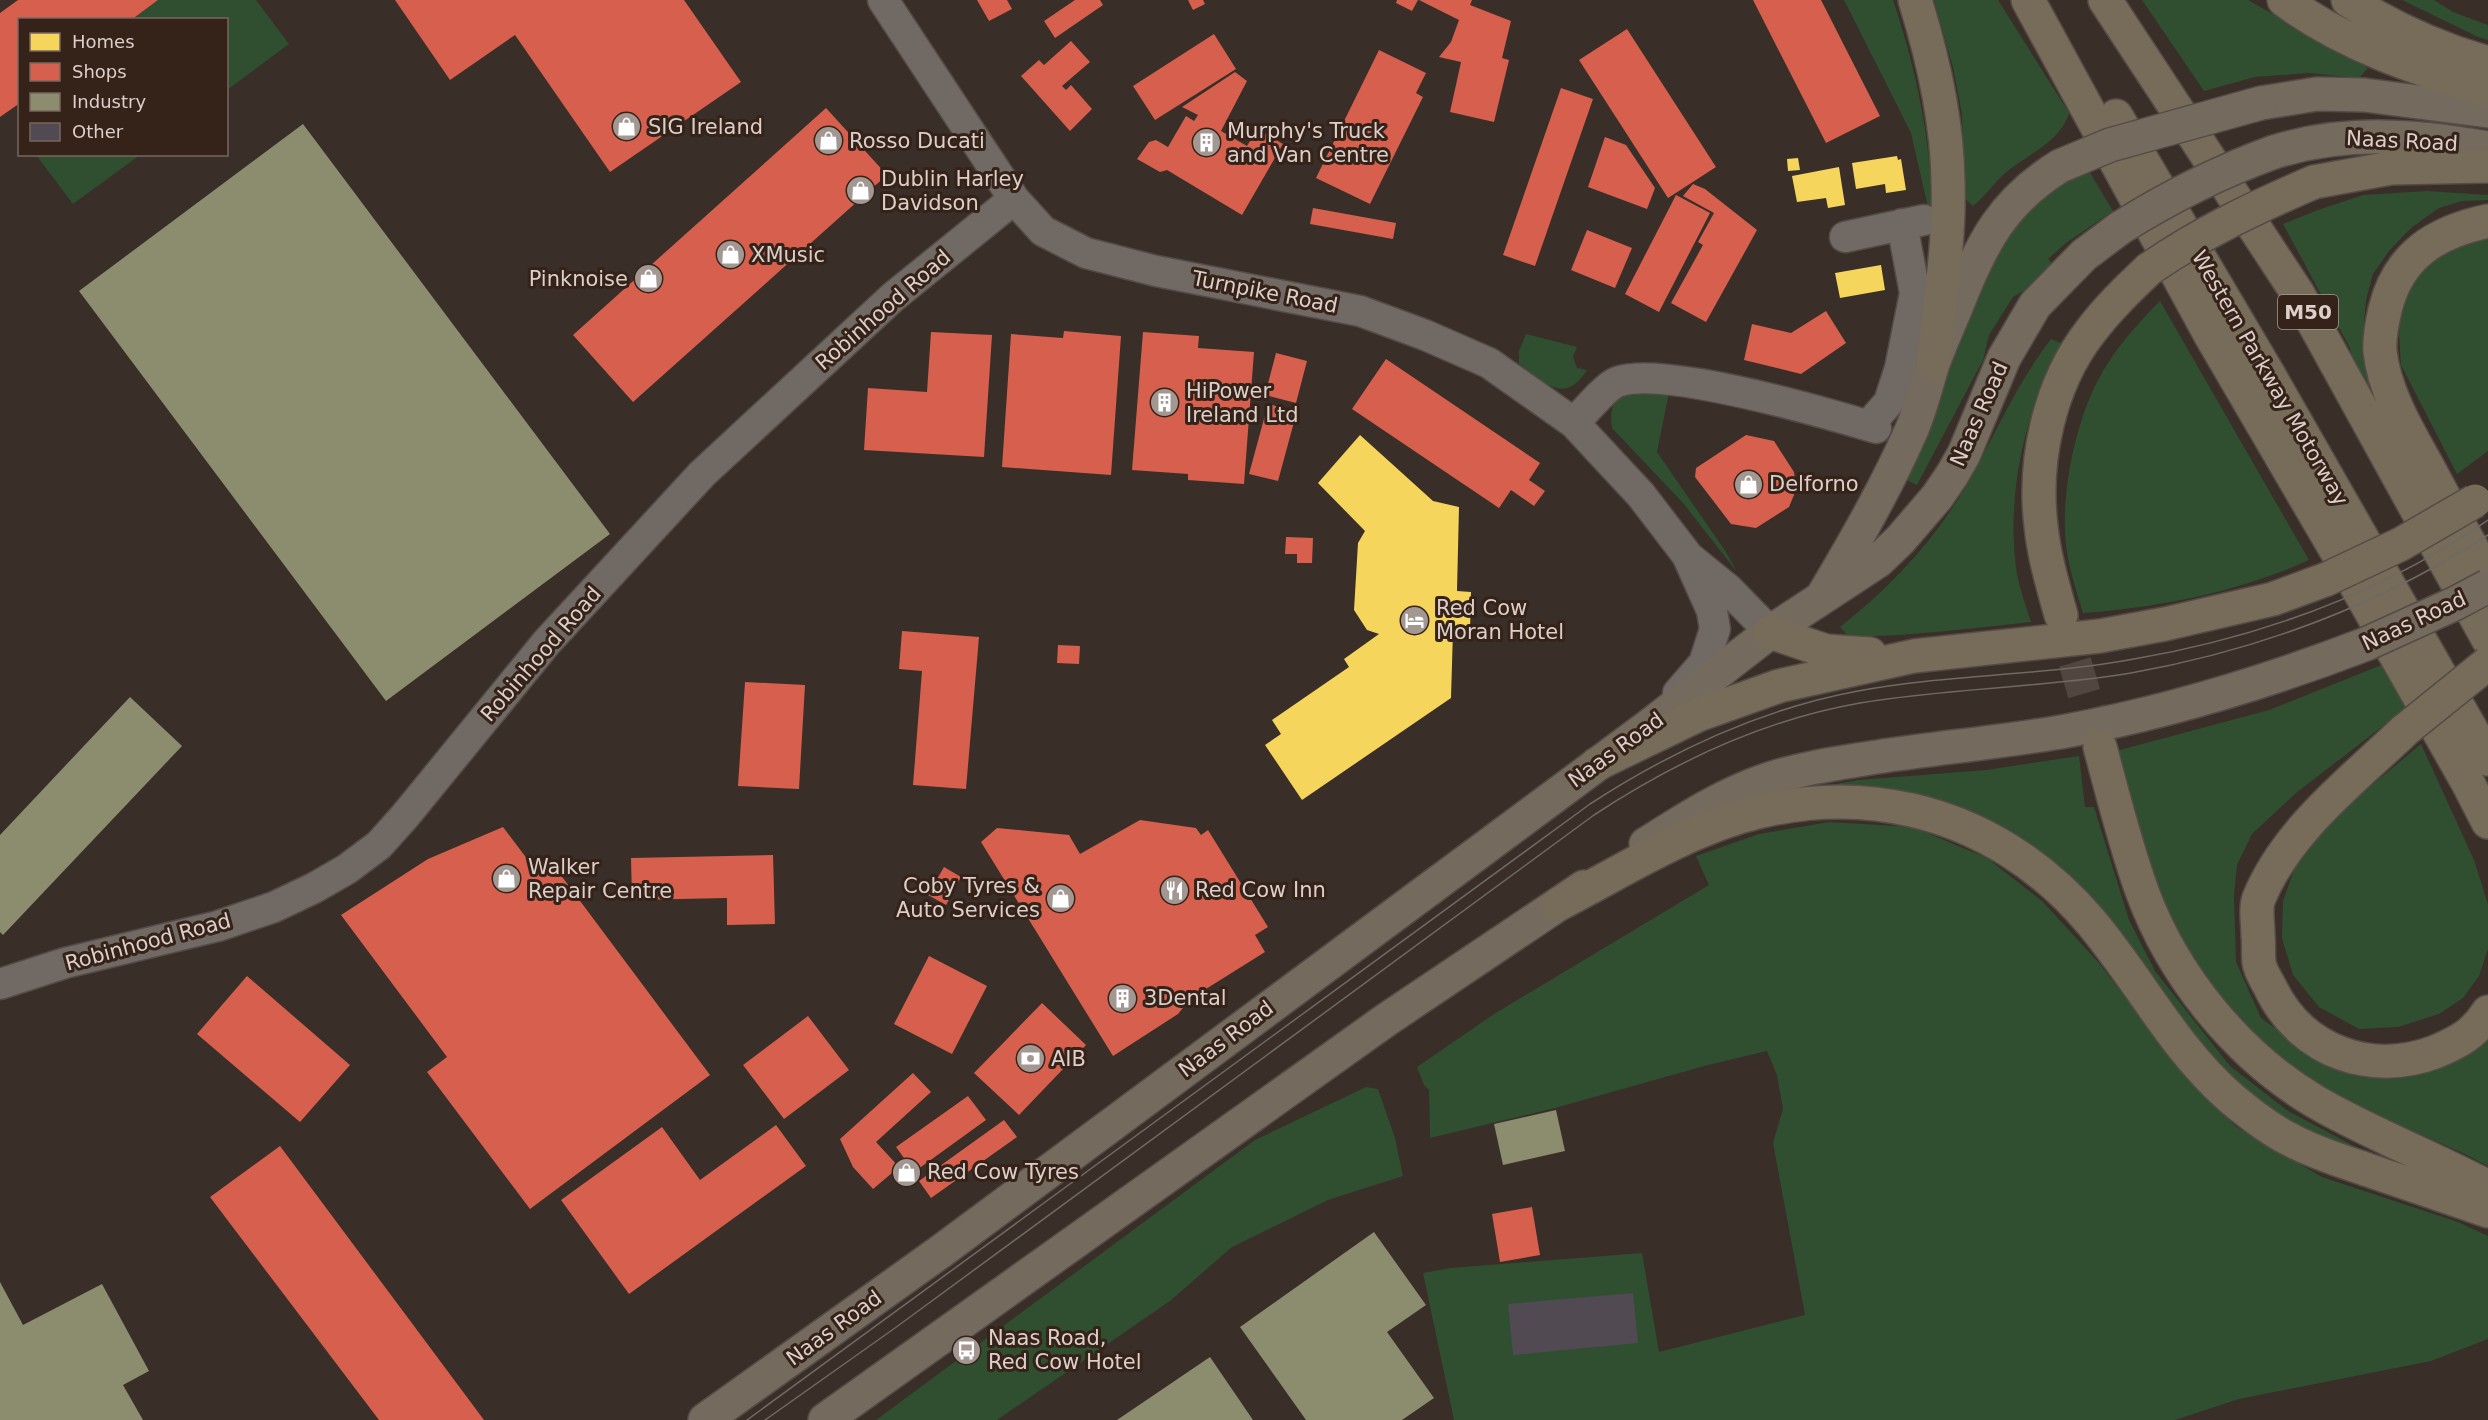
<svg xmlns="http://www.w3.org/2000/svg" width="2488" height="1420" font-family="'DejaVu Sans',sans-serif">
<rect width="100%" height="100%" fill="#392e28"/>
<path fill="#2f4f30" d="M158,0h98l33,44 -62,46 -1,-70h-95z
M1844,0h49c24,71 38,142 40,216h-3l-19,-83z
M1934,0h64l71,113c-10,32 -44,41 -67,63 -10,10 -18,21 -29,30l-9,-8 -2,-84 -9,-47z
M2142,0h106l120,68 -9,10 -51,-5 -53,4 -51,14z
M2402,0h32l19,12 35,13v15l-10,-3z
M36,155h104l-67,49z
M2086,166l27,45 -47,32 -18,16 4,4 -22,24 -17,10 -24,38 -6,25 -66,125 -11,-5 26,-56 50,-156 43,-61z
M2427,191l61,4v5l-26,1 -23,7 -28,20 -22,23 -16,23 -7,26 -3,33 1,24 37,87 -46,-75 -5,-21 -67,-124 35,-14 45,-15z
M2488,234v217l-31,23 -56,-109 -2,-30 2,-32 12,-29 27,-24z
M2160,301l149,259c-71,32 -148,47 -226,53 -8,-26 -17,-53 -18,-81 -2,-47 11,-110 33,-152 15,-29 39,-56 62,-79z
M1526,334l51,13 -4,10 4,11 10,2c-23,36 -42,12 -68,-6v-13z
M2051,339l10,4c-36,68 -56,154 -44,231 3,16 9,32 14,48 -29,3 -167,20 -185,12 -2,-2 -4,-5 -6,-7 52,-41 99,-91 131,-150 27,-48 46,-94 80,-138z
M1670,388l-13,64 69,100 11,20 -54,-69 -71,-75c-2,-16 -1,-23 10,-35z
M2384,664l25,42 -113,87 -44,41 -15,31 -3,30 2,67 25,56 59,43 39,16 35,2 59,-17 35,-27v131l-25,-13 -105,-46 -74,-43 -57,-54 -43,-60 -29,-54 -39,-145 153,-41z
M2421,744l53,116 14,44v45l-9,27 -16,22 -24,16 -41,13 -39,2 -40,-22 -26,-32 -11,-37 1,-37 16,-45 48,-50z
M2079,756l6,51h9l35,113 26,51 75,95 58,45 119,63 -86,-30 -90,-61 -226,-251 -210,-41 63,-11 128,-10z
M1829,822l84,5 74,31 55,43 57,62 70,92 66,71 87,51 136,45 30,14v103l-57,22 -192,38 -64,21h-721l-31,-147 28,-5 191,-15 17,99 146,-37 -32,-172 10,-34 -6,-34 -10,-24 -59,14 -153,43 -125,30 -1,-48 -5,-5 -7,-18 77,-53 215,-129 -13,-29 63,-22z
M1366,1087l12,2 17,49 8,38 -75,24 -96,47 -62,54 -173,119h-121l379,-280z"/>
<path fill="#f6d55c" d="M1897,156l1,4 3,-1 5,31 -20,3 -1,-9 -29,5 -4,-26z
M1798,158l2,12 -12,1 -1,-12z
M1839,167l6,38 -17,3 -2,-10 -29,4 -5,-26z
M1881,265l4,25 -45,8 -5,-25z
M1360,435l73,66 26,6 -2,84 14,1 -1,38h-17l-2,68 -149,102 -37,-55 16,-11 -9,-14 77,-53 -5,-8 35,-25 -12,-4 -13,-20 4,-67 7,-12 -47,-48z"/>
<path fill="#d6604d" d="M18,0h140l-27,20h-111v83l-20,14v-104z
M395,0h289l57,82 -131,90 -95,-137 -65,45z
M977,0h30l5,9 -23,12z
M1075,0h25l3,5 -48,33 -11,-17z
M1188,0h15l2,4 -12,6z
M1397,0h21l-6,11 -16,-8z
M1419,0h53l-2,5 41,16 -9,37 7,2 -15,62 -44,-10 11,-50 -22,-5 12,-15 8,-22z
M1753,0h68l59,116 -54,27z
M1627,29l89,138 -48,31 -89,-138z
M1214,34l22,35 -81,51 -22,-34z
M1071,41l19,21 -28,24 4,4 5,-5 21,24 -22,22 -49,-55 18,-16 5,5z
M1379,50l47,23 -10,20 7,4 -53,107 -54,-26z
M1235,72l12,9 -26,50 26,15 10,-17 26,15 -41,71 -75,-45 -7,2 -23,-13 12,-17 7,-2 12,7 18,-31 8,5 4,-6 -16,-8z
M1561,88l32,11 -58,167 -32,-11z
M826,108l61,67 -254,227 -60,-67z
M1605,137l21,8 29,43 -8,21 -59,-22z
M1693,184l12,5 52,41 -51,92 -35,-19 32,-58 -5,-3 16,-29 -31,-17z
M1676,195l34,18 -51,99 -34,-18z
M1313,208l83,15 -3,16 -83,-15z
M1587,230l45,18 -17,40 -44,-18z
M1826,311l20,32 -45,31 -57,-14 8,-36 39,9z
M1064,331l57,5 -10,139 -109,-8 9,-133 52,4z
M931,332l61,3 -8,122 -120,-7 4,-62 59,4z
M1143,332l56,4 -1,12 56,4 -10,132 -56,-4v-6l-56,-4z
M1276,353l31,8 -11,42 -31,-8z
M1386,359l154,104 -11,17 16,11 -11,15 -23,-16 -12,18 -147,-99z
M1268,404l29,7 -19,70 -29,-7z
M1746,435l28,6 20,31 2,18 -7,17 -33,21 -25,-4 -36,-47 1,-9z
M1286,537l27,1 -1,25h-15v-9h-12z
M902,631l77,6 -13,152 -53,-4 9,-114 -23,-2z
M1058,645l22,1 -1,18 -22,-1z
M745,682l60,3 -6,104 -61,-3z
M1140,820l56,8 5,7 7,-5 60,97 -13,8 10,17 -75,47 -12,15 -65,42 -132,-214 16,-14 72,7 11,19z
M503,827l37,49 14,-10 156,209 -180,134 -103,-137 20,-15 -106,-142 87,-56z
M773,855l2,69 -48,1v-27l-95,2 -1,-42z
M944,867l17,10 -15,28 -18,-10z
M929,956l58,30 -35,68 -58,-30z
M247,976l103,89 -50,57 -103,-88z
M1042,1003l44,42 -67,70 -45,-42z
M808,1016l41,54 -65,49 -41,-54z
M913,1073l18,19 -55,50 23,25 -26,22 -20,-22 -13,-28z
M968,1096l18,24 -72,52 -18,-25z
M1004,1120l13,17 -86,61 -12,-17z
M776,1125l30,41 -177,128 -68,-94 101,-73 38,53z
M280,1146l204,274h-105l-169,-223z
M1532,1207l8,48 -40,7 -8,-48z"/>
<path fill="#8c8c6e" d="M303,124l307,410 -224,167 -307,-410z
M130,697l52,49 -179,189 -3,-3v-97z
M1556,1110l9,41 -62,14 -9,-41z
M1374,1232l52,73 -39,27 47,66 -32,22h-96l-66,-93z
M0,1282l23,43 79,-41 47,87 -26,14 20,35h-143z
M1210,1357l43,63h-136z"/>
<path fill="#514a53" d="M1633,1293l5,50 -125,12 -5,-51z"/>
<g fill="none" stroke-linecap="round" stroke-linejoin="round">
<path stroke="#514640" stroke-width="33" stroke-dasharray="33 16" stroke-linecap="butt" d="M2061,615l39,132"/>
<defs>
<path id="minor" d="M883,0l131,199 29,32 43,22 70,18 204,40 65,24 64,28 85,60 67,72 46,60 25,56 3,18 -11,34 -26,30
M1845,237l79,-17
M1574,423c10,-10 31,-36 43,-41 45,-17 209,31 259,46
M1869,425l20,-23 11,-34 15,-75 -13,-69
M1691,559l37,30 42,43
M0,984l65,-21 153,-37 56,-19 40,-19 33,-19 32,-24 26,-29 142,-174 155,-168 191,-177 121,-98"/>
<path id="major" d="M2261,103l56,-9 47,1 124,16
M2274,152c71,-22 142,-17 214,-4
M1824,594c32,-54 63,-108 88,-165 9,-21 14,-43 21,-65 7,-20 16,-39 24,-59 24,-61 45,-103 103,-139
M1646,844c38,-24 76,-49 120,-64 36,-12 73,-17 111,-23 61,-9 123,-15 184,-25 105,-19 206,-50 305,-88
M705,1420l235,-168 709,-526 121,-94 108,-71 22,-21 37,-43 15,-22 12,-21 40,-96 31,-53 49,-50 36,-27
M825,1420l561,-400 198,-133"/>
<path id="highway" d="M1915,0c18,58 32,119 33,180 2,61 -8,122 -15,183
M2028,0l183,336 129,221 128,226 20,39
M2105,0l193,294 190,345
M2284,0c61,45 133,69 204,90
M2348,0c44,28 90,49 140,63
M2116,116l154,261 218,382
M2314,182l77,-14 97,-2
M2488,221c-52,11 -90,34 -103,89 -3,13 -6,28 -5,41 4,41 29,82 49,118 19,36 39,72 59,108
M2061,615c-8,-29 -17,-59 -20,-89 -8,-65 8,-141 49,-194 18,-24 38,-43 59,-63
M1770,632l56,19 44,3
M2405,730c-52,50 -118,100 -146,168 -4,10 -1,26 -1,37 1,9 0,18 1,27 1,10 9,20 13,29 31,61 99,85 163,61 24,-10 39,-18 53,-40
M2100,747c13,48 25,97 42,144 31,85 96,165 174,211 55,32 116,55 172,85
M1597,764l101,-49 81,-29 135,-30 186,-20 65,-12 108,-25 54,-20
M1559,904c47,-24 93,-53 142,-73 142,-60 291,-26 390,91 49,58 83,127 141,177 18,15 38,31 59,41 24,13 51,21 77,30 40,14 80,27 120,41"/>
</defs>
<use href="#minor" stroke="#554b46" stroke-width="33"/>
<use href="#major" stroke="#554b46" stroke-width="36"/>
<use href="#highway" stroke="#554b46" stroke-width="36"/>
<use href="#minor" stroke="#716964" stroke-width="30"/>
<use href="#major" stroke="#746a5e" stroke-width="33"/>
<use href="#highway" stroke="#766c59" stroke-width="33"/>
<path stroke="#706964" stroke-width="1.5" d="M747,1420l843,-616c83,-54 171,-95 268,-113 91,-17 185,-15 276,-32 127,-22 248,-66 354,-139
M765,1420l130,-92 699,-513c82,-54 169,-95 266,-112 90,-15 181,-15 271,-30 128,-23 247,-67 357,-138"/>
<defs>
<path id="major-bridge" d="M2060,166l50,-21 151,-42
M2120,228c49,-31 99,-56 154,-76
M2366,644l88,-40 34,-18"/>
<path id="highway-bridge" d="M2149,269c52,-36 107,-62 165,-87
M2327,579l74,-35 74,-43
M2405,730l83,-67"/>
</defs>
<use href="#major-bridge" stroke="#554b46" stroke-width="36" stroke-linecap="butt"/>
<use href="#highway-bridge" stroke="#554b46" stroke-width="36" stroke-linecap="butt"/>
<use href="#major-bridge" stroke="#746a5e" stroke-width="33"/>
<use href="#highway-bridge" stroke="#766c59" stroke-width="33"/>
</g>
<defs>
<symbol id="shop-disc" viewBox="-11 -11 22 22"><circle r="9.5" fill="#a39791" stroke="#352219"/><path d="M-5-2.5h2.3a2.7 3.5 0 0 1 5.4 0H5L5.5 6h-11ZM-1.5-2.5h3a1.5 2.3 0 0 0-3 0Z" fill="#fff"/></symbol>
<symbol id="building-disc" viewBox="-11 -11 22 22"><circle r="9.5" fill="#a39791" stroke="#352219"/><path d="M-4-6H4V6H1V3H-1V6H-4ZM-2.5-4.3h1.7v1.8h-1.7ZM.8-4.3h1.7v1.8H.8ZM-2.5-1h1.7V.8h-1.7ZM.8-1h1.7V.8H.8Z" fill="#fff"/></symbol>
<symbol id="hotel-disc" viewBox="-11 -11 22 22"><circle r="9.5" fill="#a39791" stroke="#352219"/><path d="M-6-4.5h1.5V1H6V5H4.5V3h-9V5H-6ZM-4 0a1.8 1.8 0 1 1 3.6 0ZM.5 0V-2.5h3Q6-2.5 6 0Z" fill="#fff"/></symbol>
<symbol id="restaurant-disc" viewBox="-11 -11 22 22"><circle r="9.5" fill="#a39791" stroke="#352219"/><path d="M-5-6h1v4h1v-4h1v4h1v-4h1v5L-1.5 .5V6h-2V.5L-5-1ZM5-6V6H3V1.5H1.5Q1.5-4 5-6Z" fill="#fff"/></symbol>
<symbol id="bank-disc" viewBox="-11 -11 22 22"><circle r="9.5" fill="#a39791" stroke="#352219"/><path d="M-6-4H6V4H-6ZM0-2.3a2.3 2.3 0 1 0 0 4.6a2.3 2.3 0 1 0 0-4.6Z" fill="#fff"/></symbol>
<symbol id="bus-disc" viewBox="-11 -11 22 22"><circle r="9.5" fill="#a39791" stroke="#352219"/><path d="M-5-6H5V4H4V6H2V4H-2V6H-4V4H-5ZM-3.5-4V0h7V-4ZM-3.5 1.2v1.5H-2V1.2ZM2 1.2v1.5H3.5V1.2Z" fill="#fff"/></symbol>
</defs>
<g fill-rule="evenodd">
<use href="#shop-disc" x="610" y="110" width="33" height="33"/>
<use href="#shop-disc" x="812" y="124" width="33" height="33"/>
<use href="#building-disc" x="1190" y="126" width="33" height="33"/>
<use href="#shop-disc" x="844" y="174" width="33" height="33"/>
<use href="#shop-disc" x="714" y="238" width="33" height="33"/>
<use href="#shop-disc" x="632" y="262" width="33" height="33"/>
<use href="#building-disc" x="1148" y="386" width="33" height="33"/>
<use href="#shop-disc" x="1732" y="468" width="33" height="33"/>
<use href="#hotel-disc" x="1398" y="604" width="33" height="33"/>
<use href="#shop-disc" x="490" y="862" width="33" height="33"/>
<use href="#restaurant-disc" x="1158" y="874" width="33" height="33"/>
<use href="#shop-disc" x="1044" y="882" width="33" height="33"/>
<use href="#building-disc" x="1106" y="982" width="33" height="33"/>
<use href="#bank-disc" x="1014" y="1042" width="33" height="33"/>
<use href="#shop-disc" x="890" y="1156" width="33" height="33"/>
<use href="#bus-disc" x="950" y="1334" width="33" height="33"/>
</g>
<g text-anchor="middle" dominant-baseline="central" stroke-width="6" stroke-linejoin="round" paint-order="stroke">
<rect fill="#352219" stroke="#aa9b94" stroke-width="1.5" x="2278" y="295" width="60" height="34" rx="4.5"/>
<g font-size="20" font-weight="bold" fill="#dccfc9">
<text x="2308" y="312">M50</text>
</g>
<g font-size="21" fill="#dccfc9" stroke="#352219" text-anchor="start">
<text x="648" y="127">SIG Ireland</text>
<text x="1227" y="131">Murphy's Truck<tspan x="1227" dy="24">and Van Centre</tspan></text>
<text x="849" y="141">Rosso Ducati</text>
<text x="881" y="179">Dublin Harley<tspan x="881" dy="24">Davidson</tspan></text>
<text x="751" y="255">XMusic</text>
<text x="628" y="279" text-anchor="end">Pinknoise</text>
<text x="1186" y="391">HiPower<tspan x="1186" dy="24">Ireland Ltd</tspan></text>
<text x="1769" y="484">Delforno</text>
<text x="1436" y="608">Red Cow<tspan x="1436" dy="24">Moran Hotel</tspan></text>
<text x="528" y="867">Walker<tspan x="528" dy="24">Repair Centre</tspan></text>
<text x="1040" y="886" text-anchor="end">Coby Tyres &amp;<tspan x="1040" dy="24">Auto Services</tspan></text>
<text x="1195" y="890">Red Cow Inn</text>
<text x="1144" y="998">3Dental</text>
<text x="1051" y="1059">AIB</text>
<text x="927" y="1172">Red Cow Tyres</text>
<text x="988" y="1338">Naas Road,<tspan x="988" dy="24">Red Cow Hotel</tspan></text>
</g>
<g font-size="21" fill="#dccfc9" stroke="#352219">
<text transform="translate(2402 141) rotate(3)">Naas Road</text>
<text transform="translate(1265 292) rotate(11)">Turnpike Road</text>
<text transform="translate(883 310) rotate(-41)">Robinhood Road</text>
<text transform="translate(2270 378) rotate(60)">Western Parkway Motorway</text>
<text transform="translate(1979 414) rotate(-66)">Naas Road</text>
<text transform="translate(2414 621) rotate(-25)">Naas Road</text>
<text transform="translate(541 654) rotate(-49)">Robinhood Road</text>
<text transform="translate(1616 750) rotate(-36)">Naas Road</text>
<text transform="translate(148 942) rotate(-15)">Robinhood Road</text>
<text transform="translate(1226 1039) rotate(-37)">Naas Road</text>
<text transform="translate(834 1328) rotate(-36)">Naas Road</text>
</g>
</g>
<rect x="18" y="18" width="210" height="138" fill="#352219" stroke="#78675f" stroke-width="1.5"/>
<rect x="30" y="33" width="30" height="18" fill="#f6d55c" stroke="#78675f" stroke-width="1.5"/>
<text x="72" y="48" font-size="18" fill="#dccfc9">Homes</text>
<rect x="30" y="63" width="30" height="18" fill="#d6604d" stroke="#78675f" stroke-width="1.5"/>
<text x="72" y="78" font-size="18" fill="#dccfc9">Shops</text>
<rect x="30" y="93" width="30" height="18" fill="#8c8c6e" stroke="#78675f" stroke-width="1.5"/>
<text x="72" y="108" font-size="18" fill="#dccfc9">Industry</text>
<rect x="30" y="123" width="30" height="18" fill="#514a53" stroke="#78675f" stroke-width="1.5"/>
<text x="72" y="138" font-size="18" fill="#dccfc9">Other</text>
</svg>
